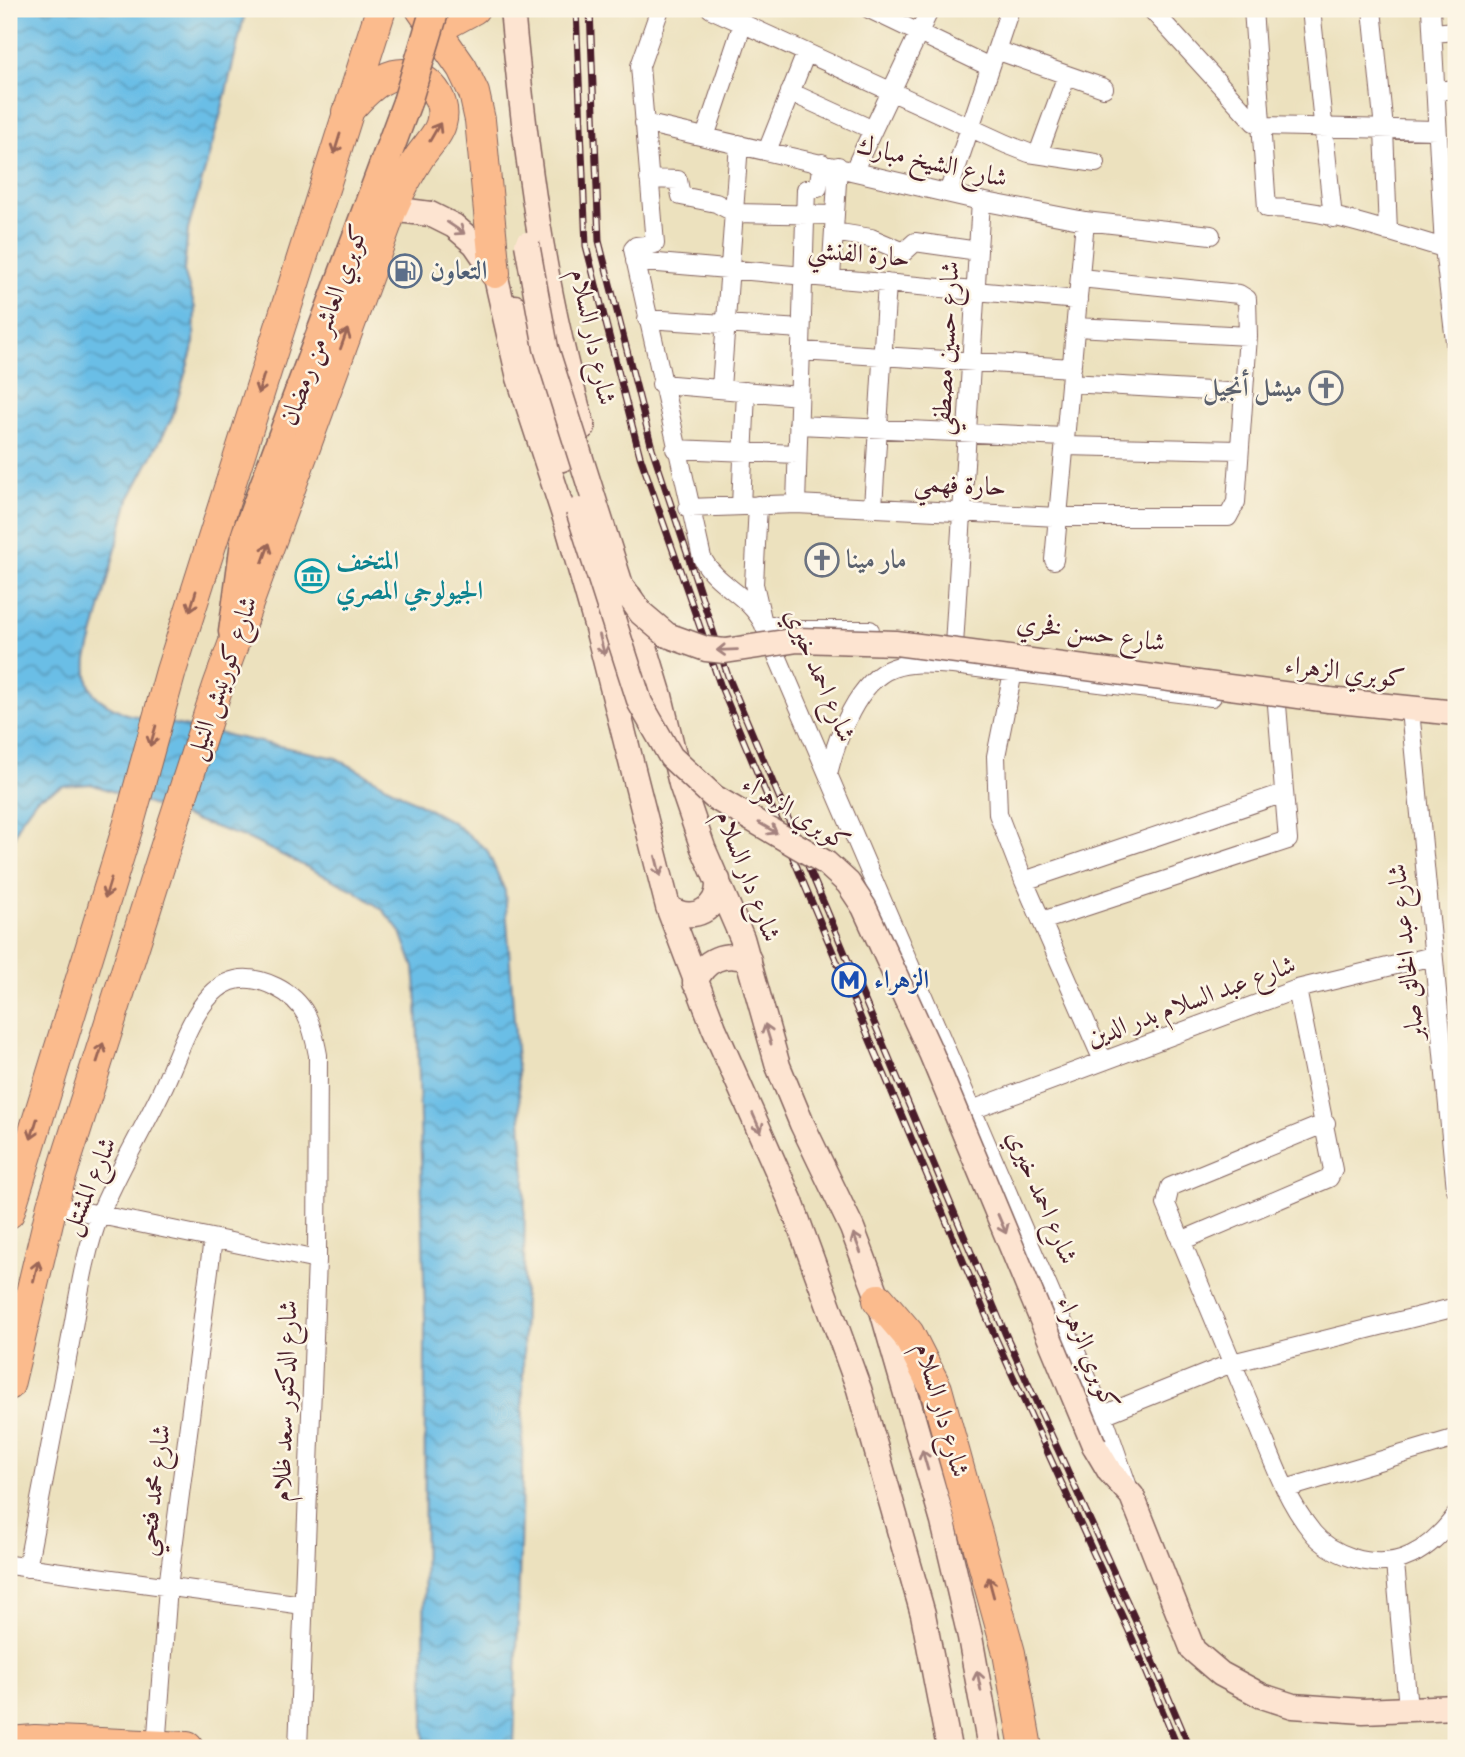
<svg xmlns="http://www.w3.org/2000/svg" width="1465" height="1757" font-family="'IM FELL Double Pica',Amiri,serif">
<defs>
<pattern id="water-waves" width="16" height="10" patternUnits="userSpaceOnUse" patternTransform="scale(1.75)"><rect width="16" height="10" fill="#6abee6"/><path d="M0 5q4-4 8 0t8 0" fill="none" stroke="#599abb"/></pattern>
</defs>
<rect width="100%" height="100%" fill="#fcf5e5"/>
<filter id="ink" filterUnits="userSpaceOnUse"><feTurbulence type="fractalNoise" baseFrequency=".0143" numOctaves="2"/><feDisplacementMap in="SourceGraphic" scale="14" xChannelSelector="R" yChannelSelector="G"/><feConvolveMatrix kernelMatrix="1 2 1 2 8 2 1 2 1" color-interpolation-filters="sRGB"/></filter>
<filter id="wash" filterUnits="userSpaceOnUse"><feTurbulence type="fractalNoise" baseFrequency=".00686" numOctaves="4" result="noise"/><feDisplacementMap in="SourceGraphic" scale="28" xChannelSelector="R" yChannelSelector="G"/><feGaussianBlur stdDeviation="1.57" result="paint"/><feColorMatrix in="noise" values="0 0 0 0 0 0 0 0 0 0 0 0 0 0 0 0 0 1.4 0 .05"/><feComposite in="paint" operator="in"/></filter>
<g filter="url(#wash)">
<rect width="100%" height="100%" fill="#ece1be"/>
<path fill="url(#water-waves)" stroke="#5a6e88" stroke-width="2" d="M9,9h237l-25,104 -33,117 -4,41 11,37 -1,36 -22,74 -43,81 -42,160c-3,35 11,41 39,55l210,44 118,65 33,27 18,41 20,286 -3,305 -8,266h-90l1,-429 -8,-317 -3,-34 -13,-36 -18,-22 -29,-20 -105,-51 -158,-55 -28,2 -26,12 -16,22 -12,29z"/>
</g>
<g filter="url(#ink)">
<g fill="none" stroke-linecap="round" stroke-linejoin="round">
<defs>
<path id="minor" d="M660,9l-20,57 15,178 -19,2 -3,3 69,309c15,28 46,36 61,65l30,7h77
M711,9l295,135 23,9 67,10
M869,9l121,58
M1151,9l103,113 9,4 174,4
M1253,9l14,199c59,0 120,24 177,40
M1311,9l22,209
M1372,9l12,120 4,103
M1431,9l13,239 12,102
M1433,33l23,-2
M996,50l108,38
M1436,91l20,-2
M790,92l83,38
M644,123l337,78 104,20 126,14
M705,137l38,-114
M767,151l39,-98
M1038,154l29,-79
M854,170l76,-161
M649,179l29,1 3,16 35,7 19,10 100,2
M948,193l62,-184
M834,232l37,6 33,14 11,-10 63,9
M635,261l443,39
M831,278l7,-112
M647,319l154,10
M1076,327l172,9
M801,351l271,17
M1070,383l174,10
M661,384l138,12
M721,388l18,-244
M798,425l267,12
M1065,446l174,4
M675,449l122,5
M796,504l10,-315 12,-1 4,-25
M758,505l-4,79 9,39 340,792 25,72
M741,506l5,-115
M873,507l14,-224
M688,508l108,-4 262,13h170l8,-15 12,-166 -1,-37 -8,-5 -159,-16
M1054,560l31,-339
M953,662l28,-461
M1013,672l-17,84 2,58 26,67 79,180
M1399,706l11,4 46,479
M829,770c8,-32 29,-90 64,-102 20,-7 40,-4 60,-3l259,32
M1024,881l260,-88
M1042,921l246,-81 -11,-135
M972,1110l325,-121 136,-33
M1326,1123l-156,64 -4,17c29,70 58,140 88,211 17,40 31,84 59,118 10,12 25,20 40,25 45,14 77,-8 103,-43
M52,1205l265,55
M1181,1241l148,-63 4,-8 -36,-181
M1103,1415l129,-52 224,-56
M1285,1489l171,-51
M1395,1563l13,145
M9,1565l294,40
M27,1568c14,-75 29,-150 43,-225 8,-42 14,-89 30,-129 18,-43 42,-82 62,-124 24,-49 43,-139 114,-103 30,15 36,36 42,68l-1,205 -19,488
M156,1748l12,-161 45,-348"/>
<path id="secondary" d="M512,9c13,140 31,282 71,418
M392,209l38,5 24,12 21,18 20,29 24,105 48,146 30,104 71,279 46,121 77,174 68,187 64,225 26,134
M515,307l47,152
M630,597l30,99 21,88 22,64 39,90 36,128 24,58 50,104 27,72 64,222 27,115 20,111
M1329,700l127,13
M668,907c24,17 52,3 50,-27
M695,983c9,-24 30,-32 54,-23
M1094,1445l16,27 22,24 61,154 28,24 41,22 31,10 70,5 93,-4"/>
<path id="primary" d="M233,632l13,-98 161,-432"/>
<path id="trunk" d="M421,9l41,59 12,25 6,27 15,153
M429,22h21l24,-13
M9,1213l120,-390 42,-152 210,-662
M9,1385l43,-180 116,-366 50,-153 174,-477c8,-19 17,-36 28,-53 7,-10 18,-21 21,-32 8,-28 -19,-56 -47,-49 -19,5 -35,23 -47,37"/>
<path id="motorway" d="M879,1300l29,34 28,55 73,264 17,95
M9,1743l26,-2 152,7"/>
</defs>
<use href="#minor" stroke="#83635e" stroke-width="20"/>
<use href="#secondary" stroke="#83635e" stroke-width="27"/>
<use href="#primary" stroke="#83635e" stroke-width="31"/>
<use href="#trunk" stroke="#83635e" stroke-width="32"/>
<use href="#motorway" stroke="#83635e" stroke-width="34"/>
<use href="#minor" stroke="#fff" stroke-width="18"/>
<use href="#secondary" stroke="#fde4d1" stroke-width="24"/>
<use href="#primary" stroke="#fbbb8d" stroke-width="28"/>
<use href="#trunk" stroke="#fbbb8d" stroke-width="30"/>
<use href="#motorway" stroke="#fbbb8d" stroke-width="32"/>
<defs>
<path id="rail" d="M576,9l10,237 54,210 81,231 275,652 137,301 45,108
M590,9l9,232 53,207 76,228 277,657 138,304 47,111"/>
</defs>
<use href="#rail" stroke="#4a1f2b" stroke-width="7"/>
<use href="#rail" stroke="#fcf5e5" stroke-width="4.5" stroke-dasharray="13" stroke-linecap="butt"/>
<defs>
<path id="secondary-bridge" d="M527,244l19,104 75,237 20,28 26,22 39,14 19,2 73,-11 98,3 433,57
M578,510l62,193 31,54 43,40 112,66 22,20 16,24 67,146 163,392"/>
<path id="primary-bridge" d="M407,102l28,-93"/>
</defs>
<use href="#secondary-bridge" stroke="#83635e" stroke-width="27" stroke-linecap="butt"/>
<use href="#primary-bridge" stroke="#83635e" stroke-width="31" stroke-linecap="butt"/>
<use href="#secondary-bridge" stroke="#fde4d1" stroke-width="24"/>
<use href="#primary-bridge" stroke="#fbbb8d" stroke-width="28"/>
</g>
<defs><path id="oneway-shaft" d="M-6 0H5M1.5-3L5.5 0L1.5 3" fill="none" stroke-width="1.6" stroke-linecap="round" stroke-linejoin="round" transform="scale(1.75)"/></defs>
<g stroke="#9a6557">
<use href="#oneway-shaft" transform="translate(435 132) rotate(-60)"/>
<use href="#oneway-shaft" transform="translate(337 144) rotate(107)"/>
<use href="#oneway-shaft" transform="translate(344 339) rotate(-70)"/>
<use href="#oneway-shaft" transform="translate(261 384) rotate(107)"/>
<use href="#oneway-shaft" transform="translate(266 553) rotate(-70)"/>
<use href="#oneway-shaft" transform="translate(193 601) rotate(107)"/>
<use href="#oneway-shaft" transform="translate(153 736) rotate(106)"/>
<use href="#oneway-shaft" transform="translate(108 888) rotate(107)"/>
<use href="#oneway-shaft" transform="translate(100 1053) rotate(-72)"/>
<use href="#oneway-shaft" transform="translate(34 1129) rotate(107)"/>
<use href="#oneway-shaft" transform="translate(36 1271) rotate(-76)"/>
<use href="#oneway-shaft" transform="translate(991 1587) rotate(-105)"/>
</g>
<g stroke="#a4827e">
<use href="#oneway-shaft" transform="translate(456 228) rotate(34)"/>
<use href="#oneway-shaft" transform="translate(602 645) rotate(76)"/>
<use href="#oneway-shaft" transform="translate(727 650) rotate(178)"/>
<use href="#oneway-shaft" transform="translate(768 828) rotate(30)"/>
<use href="#oneway-shaft" transform="translate(658 866) rotate(76)"/>
<use href="#oneway-shaft" transform="translate(768 1034) rotate(-107)"/>
<use href="#oneway-shaft" transform="translate(757 1123) rotate(66)"/>
<use href="#oneway-shaft" transform="translate(1002 1224) rotate(67)"/>
<use href="#oneway-shaft" transform="translate(857 1243) rotate(-111)"/>
<use href="#oneway-shaft" transform="translate(925 1460) rotate(-106)"/>
<use href="#oneway-shaft" transform="translate(979 1681) rotate(-101)"/>
</g>
</g>
<defs>
<symbol id="fuel-ring" viewBox="-11 -11 22 22"><circle r="9.5" fill="#fcf5e5" stroke="#5c6f8a" stroke-width="1.5"/><path d="M-5.5-6h7V0h2V4h1.3V-2.5L3-4.5l.8-.8L6-3V5H2.5V1h-1V6h-7ZM-4.2-4.7v3.2H.2V-4.7Z" fill="#5c6f8a"/></symbol>
<symbol id="church-ring" viewBox="-11 -11 22 22"><circle r="9.5" fill="#fcf5e5" stroke="#6b7280" stroke-width="1.5"/><path d="M-1.2-6h2.4v3.5h3.3v2.4h-3.3V6h-2.4V-.1h-3.3v-2.4h3.3Z" fill="#6b7280"/></symbol>
<symbol id="museum-ring" viewBox="-11 -11 22 22"><circle r="9.5" fill="#fcf5e5" stroke="#0f9aa8" stroke-width="1.5"/><path d="M0-6L6-3V-2H-6V-3ZM-5-1h2V3h-2ZM-1-1h2V3h-2ZM3-1h2V3H3ZM-6 4H6V6H-6Z" fill="#0f9aa8"/></symbol>
<symbol id="metro-ring" viewBox="-11 -11 22 22"><circle r="9.5" fill="#fcf5e5" stroke="#1a4fb4" stroke-width="1.5"/><path d="M-5.5 5V-5H-3L0 0L3-5H5.5V5H3V-.5L0 4L-3-.5V5Z" fill="#1a4fb4"/></symbol>
</defs>
<g fill-rule="evenodd">
<use href="#fuel-ring" x="386" y="252" width="38" height="38"/>
<use href="#church-ring" x="1307" y="369" width="38" height="38"/>
<use href="#church-ring" x="803" y="541" width="38" height="38"/>
<use href="#museum-ring" x="293" y="557" width="38" height="38"/>
<use href="#metro-ring" x="830" y="961" width="38" height="38"/>
</g>
<g text-anchor="middle" dominant-baseline="central" stroke-width="5" stroke-linejoin="round" paint-order="stroke">
<g font-size="26" fill="#4a1f2b" stroke="#fcf5e5">
<text transform="translate(932 162) rotate(13)">شارع الشيخ مبارك</text>
<text transform="translate(859 254) rotate(5)">حارة الفنشي</text>
<text transform="translate(324 325) rotate(-70)">كوبري العاشر من رمضان</text>
<text transform="translate(593 337) rotate(78)">شارع دار السلام</text>
<text transform="translate(946 348) rotate(-87)">شارع حسين مصطفي</text>
<text transform="translate(960 485) rotate(3)">حارة فهمي</text>
<text transform="translate(1091 633) rotate(8)">شارع حسن فخري</text>
<text transform="translate(1345 672) rotate(7)">كوبري الزهراء</text>
<text transform="translate(820 675) rotate(67)">شارع احمد خيري</text>
<text transform="translate(222 678) rotate(-71)">شارع كورنيش النيل</text>
<text transform="translate(796 813) rotate(32)">كوبري الزهراء</text>
<text transform="translate(748 876) rotate(69)">شارع دار السلام</text>
<text transform="translate(1406 952) rotate(-96)">شارع عبد الخالق صابر</text>
<text transform="translate(1191 1001) rotate(-20)">شارع عبد السلام بدر الدين</text>
<text transform="translate(89 1186) rotate(-67)">شارع المشتل</text>
<text transform="translate(1042 1197) rotate(67)">شارع احمد خيري</text>
<text transform="translate(1088 1353) rotate(67)">كوبري الزهراء</text>
<text transform="translate(285 1401) rotate(-88)">شارع الدكتور سعد ظلام</text>
<text transform="translate(942 1410) rotate(74)">شارع دار السلام</text>
<text transform="translate(154 1490) rotate(-83)">شارع محمد فتحي</text>
</g>
<g font-size="26" font-weight="bold" fill="#4e5e75" stroke="#fcf5e5" text-anchor="start">
<text x="430" y="271">التعاون</text>
</g>
<g font-size="26" font-weight="bold" fill="#5b616d" stroke="#fcf5e5" text-anchor="end">
<text x="1302" y="388">ميشل أنجيل</text>
<text x="846" y="560" text-anchor="start">مار مينا</text>
</g>
<g font-size="26" font-weight="bold" fill="#0d838f" stroke="#fcf5e5" text-anchor="start">
<text x="336" y="561">المتخف<tspan x="336" dy="30">الجيولوجي المصري</tspan></text>
</g>
<g font-size="26" font-weight="bold" fill="#164399" stroke="#fcf5e5" text-anchor="start">
<text x="874" y="980">الزهراء</text>
</g>
</g>
<rect width="1465" height="1757" fill="none" stroke="#fcf5e5" stroke-width="35"/>
</svg>
